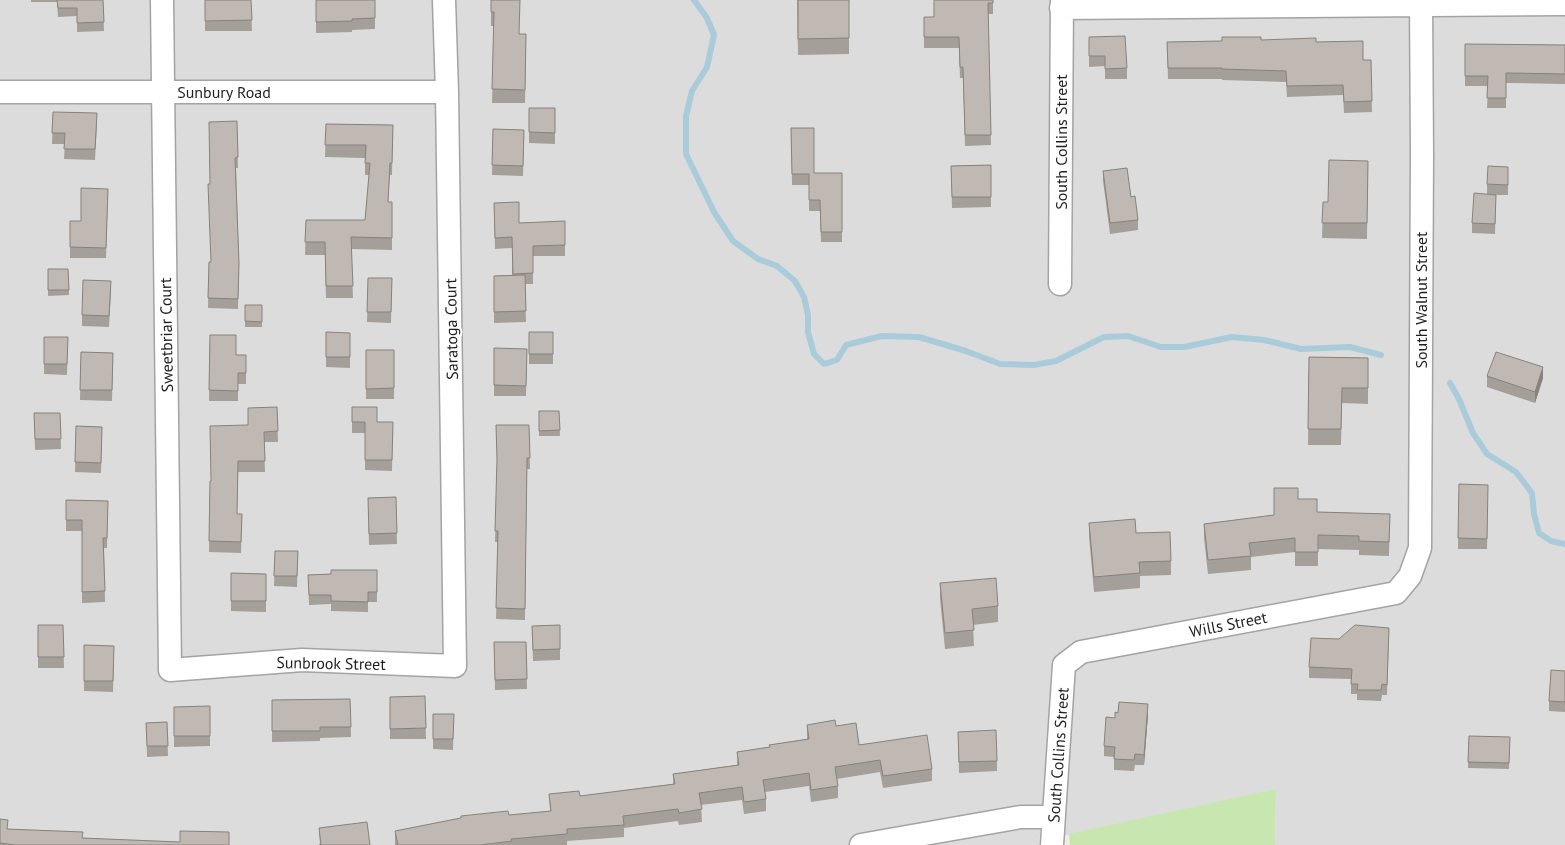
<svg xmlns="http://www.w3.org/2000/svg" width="1565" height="845" font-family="'PT Sans',sans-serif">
<rect width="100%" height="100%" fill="#efede6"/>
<path fill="#dddcdc" d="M0,0h1565v845h-290l1,-56 -214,47 -7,-175 -16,184h-1039z"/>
<path fill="#c7e6b0" d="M1276,789l-1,56h-205l-1,-11z"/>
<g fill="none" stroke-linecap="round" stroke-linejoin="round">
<path stroke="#aaccda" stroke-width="6" d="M694,0l13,18 7,17 -7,32 -15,24 -6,25v38l28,58 19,29 25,18 19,7 18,15 9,16 4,18v17l6,22 10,10 13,-4 9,-15 36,-9 37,1 47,14 34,13 34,1 22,-4 48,-24 24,-1 33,11h23l48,-10 32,3 37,9 49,-2 31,8
M1450,383l9,16 14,34 14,21 29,18 16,21 2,21 5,19 12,8 14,3"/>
<defs>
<path id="minor" d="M162,0l8,670 132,-10 153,6 -8,-574 -3,-92
M1061,8l504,-4
M0,92h447
M1060,284l2,-284
M861,845l160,-28h32
M1052,845l12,-180 17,-13 315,-59 14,-17 10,-28 2,-394 -1,-154"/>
</defs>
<use href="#minor" stroke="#a3a3a3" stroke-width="25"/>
<use href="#minor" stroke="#fff" stroke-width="22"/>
</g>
<path fill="#a59f9a" d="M31,0h72l1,31 -27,1v-16l-19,1 -1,-15h-26z
M205,0h46l1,31h-47z
M316,0l59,18v11l-23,1v2l-36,1z
M491,0l29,34h6l-1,69h-33l2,-77h-3z
M797,0h52v54l-51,1z
M993,0v14h-5l3,131 -26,1 -2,-68h-3l-1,-30h-35v-31h10z
M1089,37l38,31v11h-22v-13l-16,1z
M1261,40l55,2 47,18h8l1,52 -28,1 -1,-18 -56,2 -1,-15 -64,-2v-1h-54l-1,-37 55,-1z
M1465,44l100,1v39l-59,-1v25h-19l1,-22h-23z
M529,108h26v36l-26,-1z
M53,112l44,12 -2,36 -31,-1 1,-15h-13z
M237,121l1,47h-2l3,95 -1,46 -30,-1 1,-46h2l-1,-78z
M326,124l67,1 -1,50h-2l-2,27h4v48l-41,-1 2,49h-27l-1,-43h-20l1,-35h59l4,-45h-4v-17l-40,-1z
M791,128l23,45h28v69h-21l-1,-31h-11v-26h-17z
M493,129l31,1 -1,46 -31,-1z
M1368,161l-1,78 -45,-1 1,-36h5z
M991,165v42l-39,1 -1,-42z
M1103,171l28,26 7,23v10l-28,4 -7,-53z
M1508,177v18h-12l-1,39 -23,-1v-10l15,-29v-10z
M108,189l-2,69h-36v-11l11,-26z
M494,203l25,20 46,22v11h-32v28h-8l1,38 -32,1v-47l18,-1v-27l-17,1z
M48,269h20l1,26 -21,1z
M368,278h24l-1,45 -24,-1z
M111,291l-2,36 -27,-1v-11z
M245,305h17v22h-17z
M529,332h24v32h-24z
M350,333v35l-24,-1v-10z
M210,335l26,20h10v29h-8v17h-29z
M44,337h24l-1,38 -23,-1z
M494,348l33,1 -1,47h-32z
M366,350h28v49h-28z
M81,352l32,1 -1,48 -32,-1z
M1309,357l59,1v46l-26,-1 -1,42h-33z
M1487,376l56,2 -8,25 -48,-16z
M277,407l1,35h-14l1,30h-27l-1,42h5l-1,39 -32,-1 1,-71h1l37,-56z
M352,407l25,15h16l-1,49 -27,-1v-37h-13z
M539,411h20l1,25h-21z
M34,413h26l1,36 -26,1z
M496,425h33l1,44h-3l-2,151 -29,-1 2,-77h-3l2,-77z
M76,426l26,1 -1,46 -26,-1z
M1459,484l29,1 -1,64h-29z
M396,497l1,47 -28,1 -1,-47z
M1298,499l19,13 73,2 -1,42 -30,-1v-5l-41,-1v17h-23v-14l-44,5v13l-43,4 -4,-36v-14l70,-9z
M66,500l42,1 -1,47h-3l1,54 -23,1v-72h-16z
M1089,523l47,10 35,28v14l-31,1v12l-46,4 -5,-55z
M275,551h23l-1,36 -23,-1z
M377,570v32h-9v10l-37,-1v-7l-22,1 -1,-30 23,-1z
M231,573l35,1v38l-35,-1z
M940,583l58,23v16l-25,3 1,21 -29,3 -5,-50z
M38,625h25l1,43h-26z
M560,625v35l-27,1 -1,-35z
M1389,638l-2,57h-5l-1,6 -24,-1v-6h-6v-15l-42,-1v-11l30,-28z
M494,642h32l1,47 -32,1z
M84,645l30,1 -1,46 -29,-1z
M1565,671v41l-16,-1v-10z
M425,696l1,43h-36v-42z
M350,699l1,38 -31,1v3l-48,1v-42z
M210,706v40l-36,1v-40z
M433,714h21l-1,36 -20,-1z
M1148,715l-4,50h-9l-1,6 -20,-1v-13l-10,-1v-10l11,-28z
M167,722l1,34 -21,1 -1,-34z
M807,725l29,1 23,19 73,24v12l-49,7 -3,-16 -43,7 1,7v12l-27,4 -2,-16 -44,6 1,7v12l-22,3 -2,-14 -41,5 1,17 -23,3 -1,-4 -54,7v9l-57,4v4h-172v-14l114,-16 41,-4 -1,-17 31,2 93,-12v-10l64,-9v-13l32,-5v-2l38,-6z
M958,732l39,29v10l-38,2z
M1469,736l41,1 -1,32 -41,-1z
M0,819l8,10 75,9 146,7h-229z
M319,828l51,17h-50z"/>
<path fill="#86827d" d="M1543,367v11l-8,25v-11z
M1148,704v11l-4,50v-10z"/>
<path fill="#c0b9b3" stroke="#86827d" d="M57,0h46l1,22 -27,1v-15h-19z
M205,0h46l1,20 -47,1z
M316,0h59v18l-23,1v2l-36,1z
M491,0h29l-1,34h7l-1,56 -33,-1 2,-77h-3z
M798,0h51v38l-51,1z
M934,0h59v3h-5l3,132h-26l-2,-68h-3l-1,-30h-35v-20h10z
M1125,36l2,32 -22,1v-13h-16v-19z
M1222,37h39v3l55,-2v4l47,-1v19h8l1,41 -28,1 -1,-17 -56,1 -1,-15 -64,-2v-1h-54l-1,-26 55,-1z
M1465,44l100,1v29l-59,-1v25h-19l1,-22h-23z
M529,108h26v25l-26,-1z
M53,112l44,1 -2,36h-31l1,-16h-13z
M237,121l1,36 -3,1 4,105 -1,36 -30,-1 1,-36h2l-3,-78h2l-1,-62z
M326,124l67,1 -1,38h-2l-2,39h4v36l-41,-1 2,49h-27l-1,-44h-20l1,-22h59l5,-57h-5l1,-18h-41z
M791,128h23v45h28v59h-21l-1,-32h-11v-26h-17z
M493,129l31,1 -1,36 -31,-1z
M1329,160l39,1 -1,62h-45l1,-21h5z
M991,165v32h-39l-1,-31z
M1488,166l20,1v18l-21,-1z
M1127,168l4,29 4,-1 3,24 -28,3 -7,-52z
M81,188l27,1 -2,59 -36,-1v-26h11z
M1474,193l22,2 -1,29 -23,-1z
M519,202v21l46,-2v24l-32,1v27l-20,1 -1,-37 -17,1 -1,-35z
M48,269h20l1,21h-21z
M525,275l1,36 -32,1v-36z
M368,278h24l-1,34h-24z
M83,280l28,1 -2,35 -27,-1z
M245,305h17v17l-17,-1z
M326,332l24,1v24h-24z
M529,332h24v22h-24z
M210,335h26v20h10v18h-8v18l-29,-1z
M44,337h24l-1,27h-23z
M494,348l33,1 -1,37 -32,-1z
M366,350h28v38l-28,1z
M81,352l32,1 -1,37h-32z
M1496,352l47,15 -8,25 -48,-16z
M1309,357l59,1v30h-26l-1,41h-33z
M277,407l1,24 -14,1 1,29h-27l-1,53h5l-1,28 -32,-1 1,-60h1l-1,-55 38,-1v-17z
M352,407h25v15h16l-1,38h-27v-38h-13z
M539,411h20l1,19 -21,1z
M34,413h26l1,26h-26z
M496,425h33l1,33h-3l-2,151 -29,-1 2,-77h-3l2,-72z
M76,426l26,1 -1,36 -26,-1z
M1459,484l29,1 -1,54 -29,-1z
M1274,488h24v11h19v13l73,2 -1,28 -30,-1v-5l-41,-1v17h-23v-14l-46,5 2,13 -43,4 -4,-36 70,-9z
M396,497l1,36 -28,1 -1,-36z
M66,500l42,1 -1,37h-4l2,53 -23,1v-72h-16z
M1135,519l1,14 34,-1 1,29 -32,1 1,11 -46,4 -5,-54z
M275,551h23l-1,25h-23z
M331,570h46v22h-9v10l-37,-1v-6h-22l-1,-20 23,-1z
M231,573l35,1v27h-35z
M996,578l2,28 -26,3 2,21 -29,3 -5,-50z
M38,625h25l1,32h-26z
M560,625v24l-27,1 -1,-24z
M1355,625l34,3 -2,57 -5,-1 -1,6h-24l1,-6h-7l1,-15 -43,-2 2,-29 28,1z
M494,642h32l1,37 -32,1z
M84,645l30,1 -1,35h-29z
M1551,670l14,1v31l-16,-1z
M425,696l1,32 -36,1v-32z
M350,699l1,28h-31v4h-48v-31z
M1119,702l29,2 -4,51 -9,-1 -1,6 -20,-1 1,-12 -11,-1 2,-29 9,1v-6l3,1z
M210,706v30h-36v-29z
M433,714h21l-1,25h-20z
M835,720l1,6 20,-3 3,22 68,-10 5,34 -49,7 -3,-16 -45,7 3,19 -27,4 -2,-17 -46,7 3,19 -22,3 -2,-15 -43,6 3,16 -23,4 -1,-4 -55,7 1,9 -57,4v5l-56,5 1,2 -32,4h-82l-3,-14 66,-13v-2l47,-5 1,4 42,-4 -2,-17 30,-3 1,5 95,-12 -2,-10 66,-9 -2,-13 33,-5 -1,-2 40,-6 -2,-14z
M167,722l1,24h-21l-1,-23z
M996,730l1,31 -38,1 -1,-30z
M1469,736l41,1 -1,26 -41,-1z
M0,819l8,1 -1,9 76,3 -1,6 98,4v-11l49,1v13h-214l-15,-2z
M367,822l3,23h-51h2l-2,-17z"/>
<g text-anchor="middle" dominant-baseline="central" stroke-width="4" stroke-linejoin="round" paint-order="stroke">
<g font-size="16" fill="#1f1f1f" stroke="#fff">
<text x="224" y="92">Sunbury Road</text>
<text transform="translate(1061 142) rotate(-90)">South Collins Street</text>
<text transform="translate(1421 300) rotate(-90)">South Walnut Street</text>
<text transform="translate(451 329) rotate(-91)">Saratoga Court</text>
<text transform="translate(166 335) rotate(-91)">Sweetbriar Court</text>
<text transform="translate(1228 624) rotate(-11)">Wills Street</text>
<text transform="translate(331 663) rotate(1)">Sunbrook Street</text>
<text transform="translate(1058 755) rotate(-86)">South Collins Street</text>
</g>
</g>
</svg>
